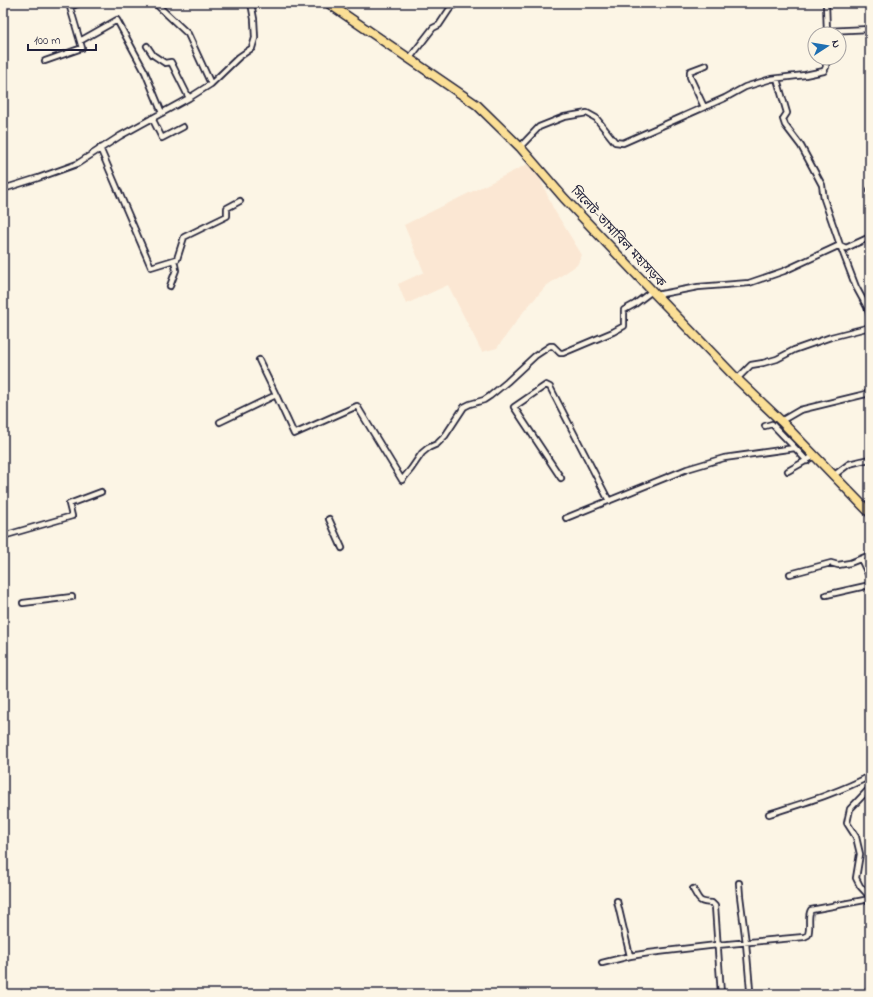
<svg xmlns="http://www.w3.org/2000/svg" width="873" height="997" font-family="'Indie Flower','Noto Sans Bengali',sans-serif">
<rect width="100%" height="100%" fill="#fcf5e5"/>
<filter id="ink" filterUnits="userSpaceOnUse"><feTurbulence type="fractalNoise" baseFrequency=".025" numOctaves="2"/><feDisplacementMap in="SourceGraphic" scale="8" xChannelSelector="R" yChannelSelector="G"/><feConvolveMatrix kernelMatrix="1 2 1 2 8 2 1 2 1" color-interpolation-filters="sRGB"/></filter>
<g filter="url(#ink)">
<path fill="#fbe7d3" d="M528,164l2,1 9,11 14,32 29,47 -5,10 -31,21 -22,25 -27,37 -15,4 -34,-67 -42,19 -8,-20 26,-12 -20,-47z"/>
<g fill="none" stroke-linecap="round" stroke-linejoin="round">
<defs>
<path id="minor" d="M155,3l33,31 23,50
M826,3l1,29
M827,31l43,-2
M80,41l37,-21 28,52 17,41
M147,46l6,9 12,8 6,-1 18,36
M409,59l24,-31 6,-3 10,-15 7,-7
M45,61l37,-13 -12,-41 9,-4
M777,79l10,34 -4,6 2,6 16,21 21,39 2,14 16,46 16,42 11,20 3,9
M704,107l-14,-30v-6l16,-6
M152,118l10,20 21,-11
M520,147l19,-20 25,-10 23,-4 9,5 19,24 8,1 102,-45 20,-11 26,-8 34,-4 19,-4 2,-4v-9
M100,148l51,119 26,-8 7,-22 43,-21v-8l13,-7
M3,189l35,-11 39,-14 43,-28 69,-38 22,-14 28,-27 13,-9 3,-10 -1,-19 -3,-16
M870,190v1
M170,286l6,-16 -2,-10
M656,295l42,-8 51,-4 35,-12 56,-26 6,3 24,-11
M259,360l17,35
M737,379l14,-14 12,-2 14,-4 17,-9 37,-13 39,-10
M781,421l19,-11 70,-17
M220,422l56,-27 18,39 63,-28 45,74 9,-11 11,-16 6,-5 9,-4 8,-8 19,-29 6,-3 14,-4 6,-4 17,-14 28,-26 15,-10h3l7,7h3l50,-21 11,-6v-16l11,-6 17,-13
M765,426l7,-2 23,24
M788,471l26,-15
M833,476l16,-12 12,-3 9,-2
M561,478l-47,-71 32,-22 4,2 59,114
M566,518l121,-49 37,-11 71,-10 12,13
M329,519l13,29
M3,536l69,-20 -3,-12 32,-12
M861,559l9,19
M790,574l41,-11 7,2 12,-2 20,-8
M826,595l44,-10
M23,603l49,-6
M870,788l-20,21 -3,14 9,14 4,17 -4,24 4,8 10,11
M769,814c34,-11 69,-21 101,-38
M739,883l1,13 6,47 4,47
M693,889c7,12 5,13 19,14l3,3 6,88
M617,901l13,55
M602,963l28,-7 19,-3 68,-8 87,-8 4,-2c3,-9 -1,-19 3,-25l59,-11"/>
<path id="trunk" d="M328,3l149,102 43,42 44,51 92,97 81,84 44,42 89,92"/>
</defs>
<use href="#minor" stroke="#22223b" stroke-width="8"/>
<use href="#trunk" stroke="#22223b" stroke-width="11"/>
<use href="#minor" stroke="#fcf5e5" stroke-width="4.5"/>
<use href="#trunk" stroke="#fbdf96" stroke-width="8"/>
</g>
</g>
<g text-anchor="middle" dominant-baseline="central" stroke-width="3.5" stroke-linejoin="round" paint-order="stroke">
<g font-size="13" fill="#22223b" stroke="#fcf5e5">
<text transform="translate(618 237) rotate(47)">সিলেট-তামাবিল মহাসড়ক</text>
</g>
</g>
<rect width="873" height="997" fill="none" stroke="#fcf5e5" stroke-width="16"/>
<rect x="8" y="8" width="857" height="981" fill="none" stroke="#22223b" stroke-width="1.5" filter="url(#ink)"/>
<g transform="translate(827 46) rotate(78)"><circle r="19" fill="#fcf5e5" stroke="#a5a1a1"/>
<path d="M0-3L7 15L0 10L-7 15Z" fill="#1f6fb2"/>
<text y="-6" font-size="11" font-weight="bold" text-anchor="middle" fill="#22223b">N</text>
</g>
<path d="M28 44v6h68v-6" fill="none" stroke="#22223b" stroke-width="2"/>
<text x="34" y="44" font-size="12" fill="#22223b" stroke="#fcf5e5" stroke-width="3" paint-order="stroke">100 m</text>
</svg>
